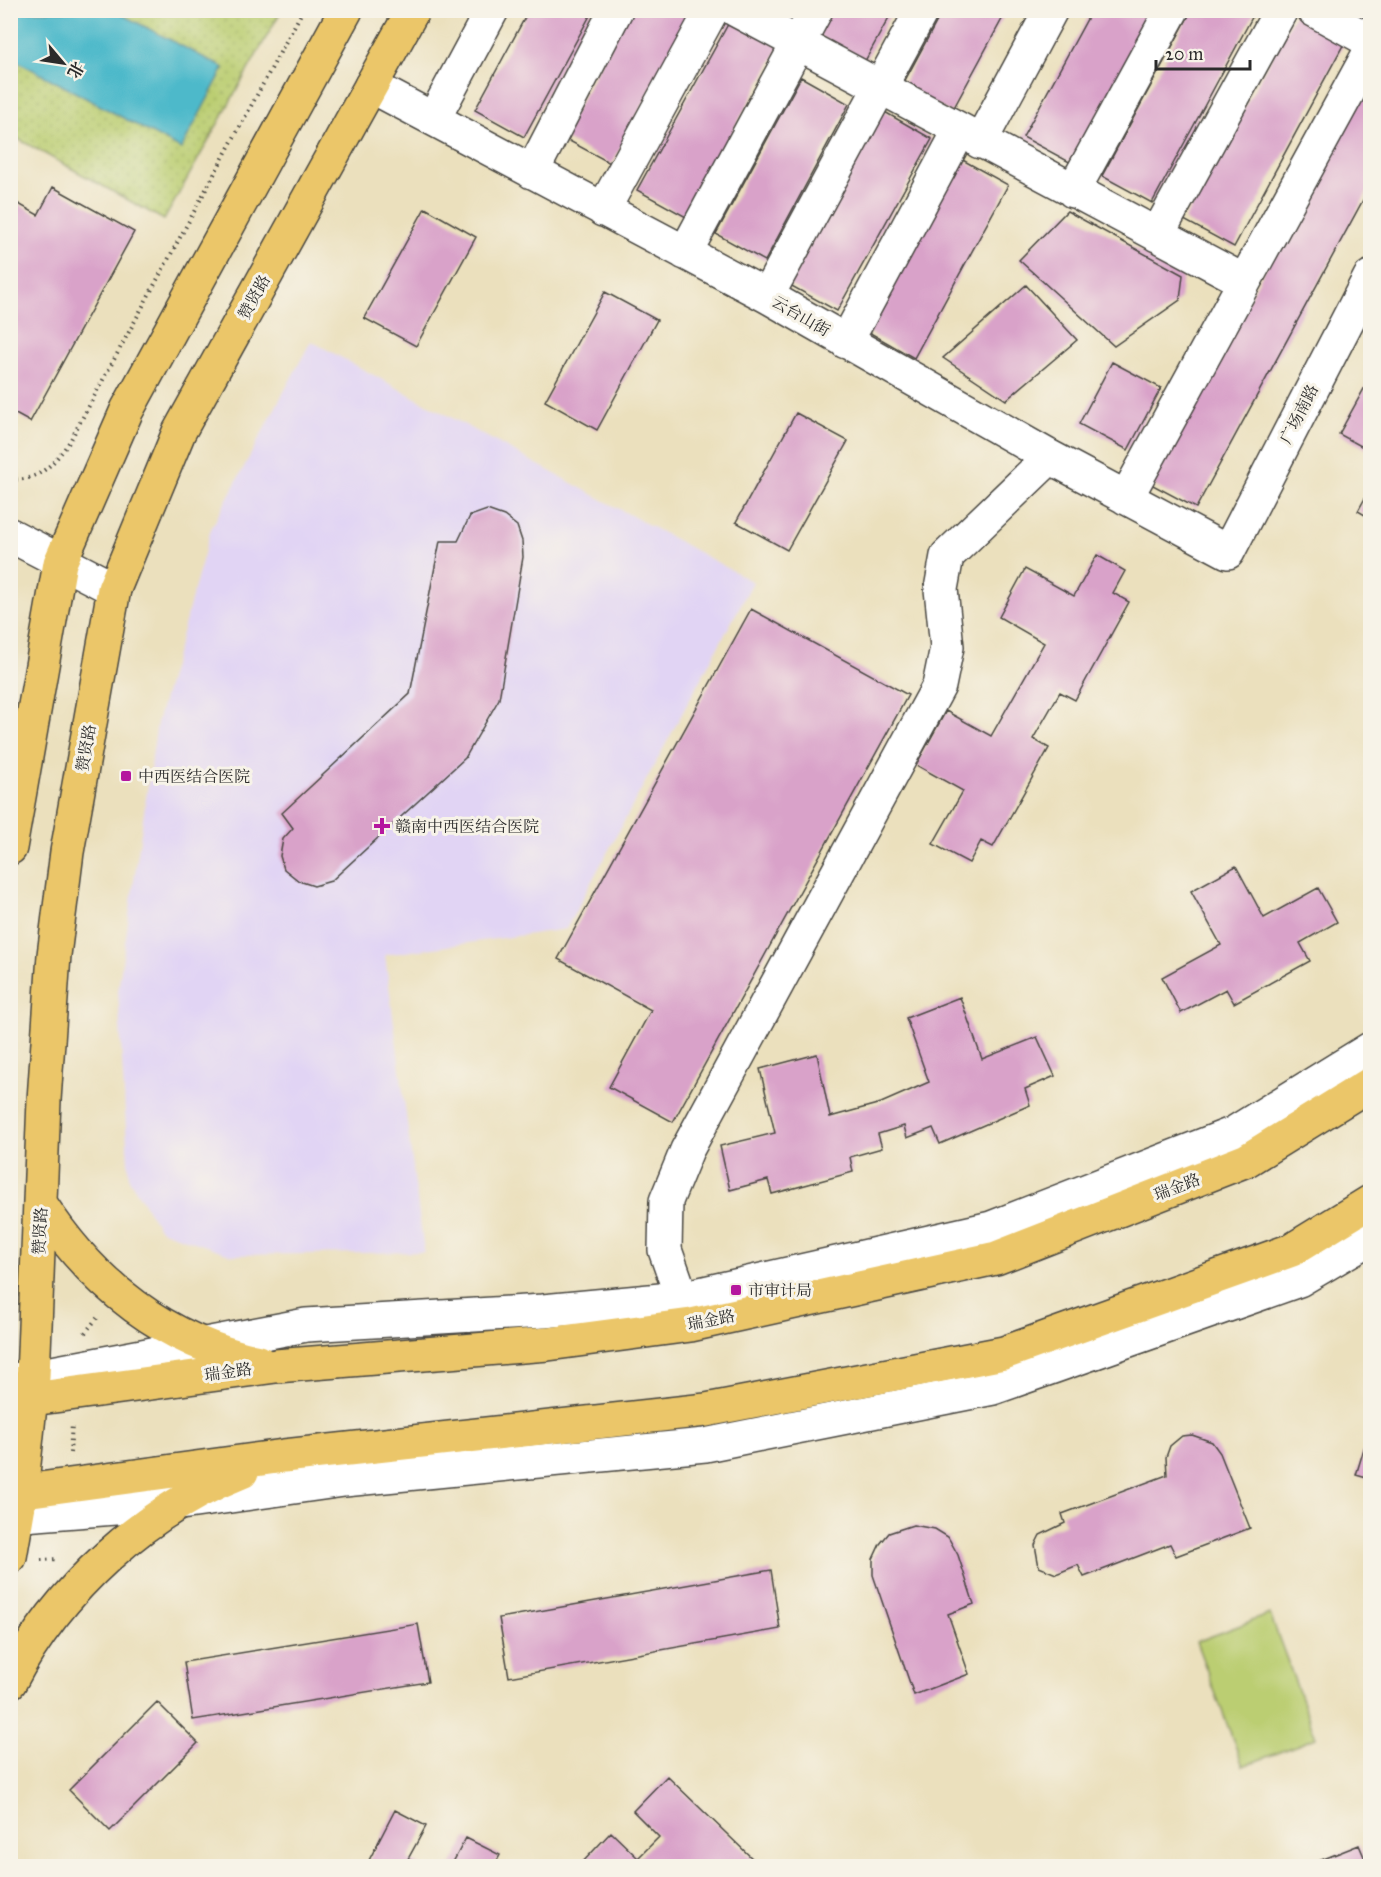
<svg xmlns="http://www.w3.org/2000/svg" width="1381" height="1877" font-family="'IM FELL Great Primer','Noto Serif SC',serif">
<defs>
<pattern id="park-dots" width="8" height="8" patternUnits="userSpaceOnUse" patternTransform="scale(1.5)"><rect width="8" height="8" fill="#bbce72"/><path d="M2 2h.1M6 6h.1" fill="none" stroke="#a1b163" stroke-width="1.8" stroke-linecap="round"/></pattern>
</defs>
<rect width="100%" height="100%" fill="#f7f3e8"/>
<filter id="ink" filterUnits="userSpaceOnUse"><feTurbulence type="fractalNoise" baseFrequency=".0167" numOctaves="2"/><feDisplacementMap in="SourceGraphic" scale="12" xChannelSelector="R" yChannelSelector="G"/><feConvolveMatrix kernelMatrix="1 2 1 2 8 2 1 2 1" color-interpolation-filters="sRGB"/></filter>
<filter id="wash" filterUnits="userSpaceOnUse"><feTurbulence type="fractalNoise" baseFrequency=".008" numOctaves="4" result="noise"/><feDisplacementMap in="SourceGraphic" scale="24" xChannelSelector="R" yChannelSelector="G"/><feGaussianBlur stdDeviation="1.35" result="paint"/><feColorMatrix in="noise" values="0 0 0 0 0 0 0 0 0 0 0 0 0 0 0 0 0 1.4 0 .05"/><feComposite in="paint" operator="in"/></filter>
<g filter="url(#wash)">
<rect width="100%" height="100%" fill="#ebe0bd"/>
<path fill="#e1d4f4" d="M311,341l442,241 -187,347 -181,26 39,297 -192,3 -72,-25 -31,-51 -11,-188 39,-268 54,-194z"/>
<path fill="#bbce72" stroke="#737c4e" stroke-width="1.5" d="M1270,1614l46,124 -73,28 -47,-124z"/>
<path fill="url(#park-dots)" stroke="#737c4e" stroke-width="1.5" d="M11,11h270l-117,209 -153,-85z"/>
<path fill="#4eb9ca" stroke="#3c727a" stroke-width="1.5" d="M10,11h105l109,57 -43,81 -170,-91z"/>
<g id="blocks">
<path fill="#d9a2c9" d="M529,10h64l-69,127 -49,-27z
M629,10h64l-81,154 -50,-27z
M829,10h64l-28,51 -49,-27z
M943,10h64l-56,103 -49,-27z
M1092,10h64l-83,154 -50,-27z
M1192,10h64l-104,193 -50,-27z
M1297,10l51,26 -114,211 -50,-27z
M732,17l49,27 -95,173 -49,-27z
M1370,76v111l-174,321 -47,-25z
M801,77l48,27 -84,157 -49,-27z
M883,111l49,28 -95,172 -49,-27z
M959,158l49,27 -94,173 -49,-28z
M53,187l81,45 -104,190 -20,-11v-212l28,16z
M425,208l51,29 -60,109 -52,-28z
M1067,211l116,64 -3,25 -66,46 -95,-86z
M1026,285l51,55 -71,60 -63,-42z
M605,292l52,28 -60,110 -52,-29z
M1112,362l49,26 -33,62 -49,-26z
M1370,378v73l-31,-17z
M796,413l52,28 -61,109 -51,-28z
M1370,489v29l-12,-7z
M487,510l17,6 13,10 5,15 1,16 -24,142 -34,59 -134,123 -17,5 -15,-5 -15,-12 -4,-13 3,-17 10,-11 -11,-15 128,-119 30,-153h18l12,-25z
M1097,555l28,16 -12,22 16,9 -54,98 -15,-8 -27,47 16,9 -56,99 -12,-6 -12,22 -36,-19 30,-53 -47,-26 30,-54 45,25 53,-93 -45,-26 26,-48 49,27z
M751,609l157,86 -235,427 -64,-35 42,-77 -93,-51z
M1236,866l28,52 54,-30 19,34 -37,21 10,18 -76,42 -8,-14 -45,24 -19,-36 59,-32 -30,-54z
M960,997l22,62 55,-22 18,39 -30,13 5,16 -90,39 -7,-16 -26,10 -3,-12 -26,8 4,14 -32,9 3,15 -81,22 -4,-14 -38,10 -10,-44 55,-13 -15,-64 57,-15 13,63 51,-14 48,-21 -23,-64z
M1370,1429v50l-14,-4z
M1192,1435l20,7 8,11 30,75 -74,28 -6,-12 -86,33 -6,-12 -22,9 -17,-7 -4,-22 5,-10 25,-12 -3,-9 105,-39 -1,-18 4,-11 12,-10z
M913,1525l22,4 13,8 10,18 16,49 -26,10 21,60 -55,21 -41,-120v-16l7,-15 9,-11z
M771,1570l9,59 -271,48 -10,-59z
M418,1624l10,58 -235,38 -9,-58z
M157,1702l41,41 -88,88 -41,-41z
M667,1776l91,88 -2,2 -176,-1 31,-33 27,26 21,-21 -26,-26z
M395,1810l31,16 -18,33 14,7h-56z
M466,1838l34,17 -6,11h-43z
M1359,1845l9,21h-62z"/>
</g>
</g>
<g filter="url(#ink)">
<use href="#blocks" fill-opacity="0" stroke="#484641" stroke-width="1.5"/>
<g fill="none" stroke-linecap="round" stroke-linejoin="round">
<defs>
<path id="minor" d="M736,10l508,271
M1314,10l56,31
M371,86l396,210 283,161 178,95 142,-275
M434,118l58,-108
M980,142l71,-132
M532,172l84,-162
M1073,191l99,-181
M603,210l109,-200
M1157,235l124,-225
M685,253l131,-243
M767,296l155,-286
M846,342l114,-212
M1126,498l244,-446
M10,535l104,54
M689,1318l-24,-68 1,-49 21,-51 252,-464 8,-39 -6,-58 6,-33 103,-99
M10,1381l296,-56 237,-14 139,-13 309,-70 243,-95 136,-84
M10,1516l171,-13 163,-23 361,-35 288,-57 306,-108 71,-42"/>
<path id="major" d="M10,848l50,-285 67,-153 219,-400
M42,1206c51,79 124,136 217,156
M10,1402l266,-36 272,-22 143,-19 305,-67 251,-98 123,-76
M10,1493l274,-37 422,-46 298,-57 288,-103 78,-48
M10,1557l11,-64 12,-116 11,-277 10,-145 13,-103 47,-263 65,-157 234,-422
M10,1682c48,-93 135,-172 232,-210"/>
</defs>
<use href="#minor" stroke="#484641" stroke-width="36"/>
<use href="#major" stroke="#484641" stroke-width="36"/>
<path stroke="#484641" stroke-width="4" stroke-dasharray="1.5 4.5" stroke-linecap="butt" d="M10,479c29,4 45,-17 60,-38l233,-431
M85,1333l12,-15
M70,1453l2,-29
M41,1560l17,-1"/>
<use href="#minor" stroke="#fff" stroke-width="33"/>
<use href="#major" stroke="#ebc669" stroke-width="33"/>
</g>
</g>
<g fill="#b5179e" stroke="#f7f3e8" stroke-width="2">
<rect x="120" y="770" width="12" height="12" rx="3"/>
<path d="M379 817h6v6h6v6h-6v6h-6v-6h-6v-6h6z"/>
<rect x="730" y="1284" width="12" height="12" rx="3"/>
</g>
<g text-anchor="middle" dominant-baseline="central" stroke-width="6" stroke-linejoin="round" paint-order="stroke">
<g font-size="16" fill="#2b2b2b" stroke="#f7f3e8">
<text transform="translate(254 297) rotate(-61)">赞贤路</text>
<text transform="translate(801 316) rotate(30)">云台山街</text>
<text transform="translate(1299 414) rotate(-63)">广场南路</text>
<text transform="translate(86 748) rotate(-80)">赞贤路</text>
<text transform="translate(1177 1187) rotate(-21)">瑞金路</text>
<text transform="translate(40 1231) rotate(-87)">赞贤路</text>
<text transform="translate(711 1320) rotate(-11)">瑞金路</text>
<text transform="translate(228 1372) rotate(-8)">瑞金路</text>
</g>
<g font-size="16" fill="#2b2b2b" stroke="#f7f3e8" text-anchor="start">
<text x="138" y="776">中西医结合医院</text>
<text x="395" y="826">赣南中西医结合医院</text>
<text x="748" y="1290">市审计局</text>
</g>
</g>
<rect width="1381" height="1877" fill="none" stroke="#f7f3e8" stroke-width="36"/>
<g transform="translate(63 63) rotate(119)" stroke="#f7f3e8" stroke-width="4.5" paint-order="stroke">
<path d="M0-4.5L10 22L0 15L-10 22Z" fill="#2b2b2b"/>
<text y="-9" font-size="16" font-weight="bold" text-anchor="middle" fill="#2b2b2b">北</text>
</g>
<path d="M1156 60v9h94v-9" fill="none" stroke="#2b2b2b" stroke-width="3"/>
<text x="1165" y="60" font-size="18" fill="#2b2b2b" stroke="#f7f3e8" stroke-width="4.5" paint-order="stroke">20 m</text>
</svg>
